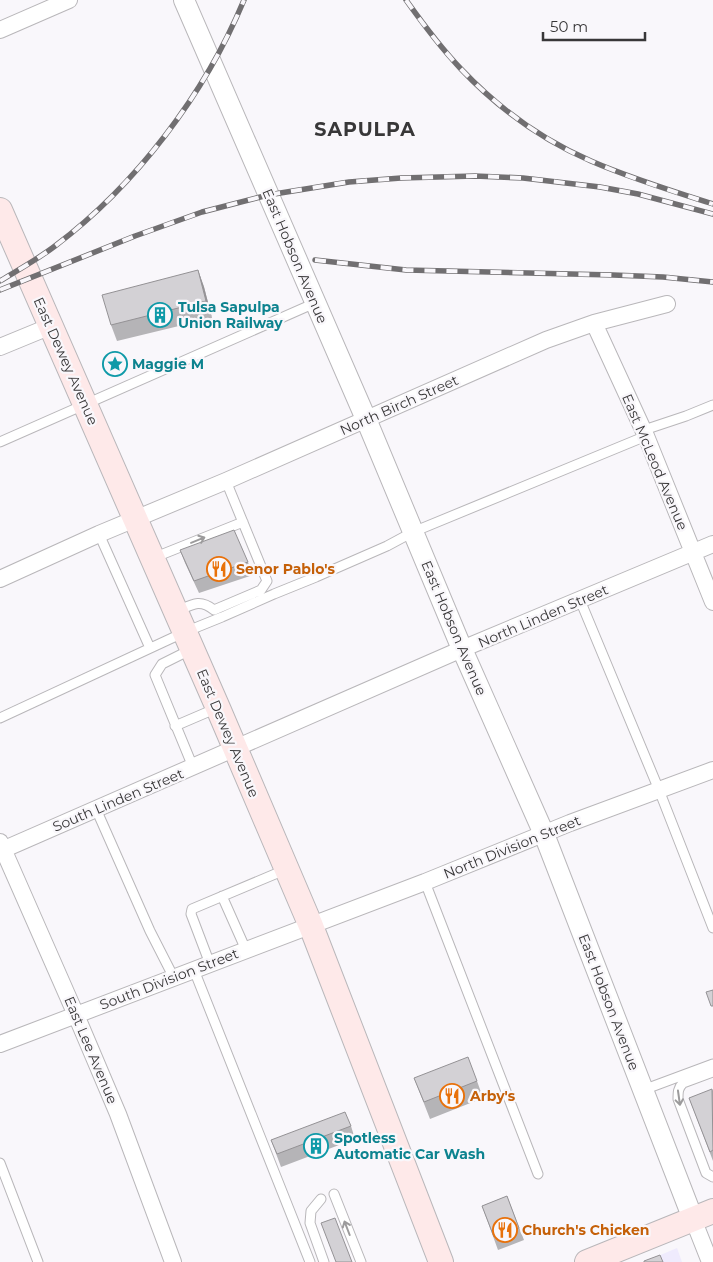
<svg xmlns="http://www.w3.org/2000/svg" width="713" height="1262" font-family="Montserrat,sans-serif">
<rect width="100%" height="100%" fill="#f9f7fb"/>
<path fill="#efebfd" d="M677,1248l5,14h-38z"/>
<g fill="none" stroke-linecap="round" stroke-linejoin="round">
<defs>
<path id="service" d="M644,430l42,-14 27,-11
M0,442l315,-139
M99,534l51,114
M153,558l90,-36
M580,600l79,190 54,138
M178,611c15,-7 22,-12 36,-1l47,-20 6,-9 -41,-100
M192,649l-30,15 -7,11 38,92
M0,718l185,-86 37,-15 52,-23 42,-17 71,-31 26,-14 233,-96
M175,726l42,-18
M96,809l54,122 24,47
M425,882l113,292
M222,896l24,54
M210,964l-19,-50 1,-5 95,-40
M194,970l116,292
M713,1072l-30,11c-5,5 -5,9 -5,16l28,74 7,4
M643,1090l70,-26
M0,1163l38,99
M334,1194l27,68
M321,1199l-10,12 -1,12 14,39"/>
<path id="minor" d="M0,30l69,-30
M594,323l52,113 67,166
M0,347l51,-21
M0,579l99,-45 127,-53 320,-141 48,-17 73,-19
M0,842l76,173 42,99 55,148
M0,851l462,-202 251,-105
M0,1044l425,-162 145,-59 143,-53
M693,1219l17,43"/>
<path id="tertiary" d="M184,0l182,419 96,230 82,185 149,385"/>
<path id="secondary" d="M0,210l218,498 93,218 130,336
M587,1262l126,-51"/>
</defs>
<use href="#service" stroke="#b9b7ba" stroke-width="11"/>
<use href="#minor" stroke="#b9b7ba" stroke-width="18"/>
<use href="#tertiary" stroke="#b9b7ba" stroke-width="22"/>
<use href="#secondary" stroke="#b9b7ba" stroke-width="26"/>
<use href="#service" stroke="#fff" stroke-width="9"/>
<use href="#minor" stroke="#fff" stroke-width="16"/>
<use href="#tertiary" stroke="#fff" stroke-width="20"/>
<use href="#secondary" stroke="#fee9e9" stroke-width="24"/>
<defs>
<path id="rail" d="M406,0c17,24 35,48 55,69 36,38 81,71 130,92 39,17 81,30 122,43
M315,260l91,10 207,5 50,2 50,5
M0,281c18,-11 38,-22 55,-35 81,-61 150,-152 189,-246
M0,290l135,-54 67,-24 66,-17 81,-13 52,-4 74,-2 48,2 77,9 38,7 75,20"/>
</defs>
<use href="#rail" stroke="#716f71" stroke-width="5.5"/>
<use href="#rail" stroke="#f9f7fb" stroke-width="4" stroke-dasharray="11" stroke-linecap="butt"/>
</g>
<path fill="#b5b4b7" d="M198,270l6,17 8,31 -95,23 -6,-16z
M180,550l68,12 5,13 -54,18 -14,-30z
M414,1078l63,3 6,17 -53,21z
M713,1090v71l-24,-63z
M351,1126l4,13 -74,28 -10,-27z
M507,1196l17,44 -26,10 -16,-44z"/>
<path fill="#949295" d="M198,270l6,17 8,31 -6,-17z"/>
<path fill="#d3d1d5" stroke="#949295" d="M198,270l8,31 -95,24 -9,-30z
M234,530l14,32 -54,19 -14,-31z
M713,990v16h-2l-5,-14z
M468,1057l9,24 -53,21 -10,-24z
M712,1089l1,61 -3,2 -21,-54z
M345,1112l6,14 -74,28 -6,-14z
M507,1196l12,32 -25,9 -12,-31z
M335,1218l17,44h-16l-15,-39z
M660,1255l3,7h-19v-1z"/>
<defs><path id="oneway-shaft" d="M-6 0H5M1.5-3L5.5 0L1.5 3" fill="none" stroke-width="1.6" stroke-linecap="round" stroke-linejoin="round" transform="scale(1.25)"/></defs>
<g stroke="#9c9b9c">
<use href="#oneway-shaft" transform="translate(198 540) rotate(-22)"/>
<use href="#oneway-shaft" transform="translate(679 1098) rotate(82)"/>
<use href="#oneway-shaft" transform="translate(347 1228) rotate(-111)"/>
</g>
<defs>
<symbol id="building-ring" viewBox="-11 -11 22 22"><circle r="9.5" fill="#f9f7fb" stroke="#0f9aa8" stroke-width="1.5"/><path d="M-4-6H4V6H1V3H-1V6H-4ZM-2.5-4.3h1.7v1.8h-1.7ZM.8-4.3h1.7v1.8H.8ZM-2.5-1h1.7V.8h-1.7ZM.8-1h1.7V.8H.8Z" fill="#0f9aa8"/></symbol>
<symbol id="sight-ring" viewBox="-11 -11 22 22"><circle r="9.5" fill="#f9f7fb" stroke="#0f9aa8" stroke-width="1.5"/><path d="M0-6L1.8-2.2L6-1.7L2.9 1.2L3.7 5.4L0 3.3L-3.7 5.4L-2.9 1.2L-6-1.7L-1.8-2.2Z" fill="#0f9aa8"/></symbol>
<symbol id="restaurant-ring" viewBox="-11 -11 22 22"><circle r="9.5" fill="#f9f7fb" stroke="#e8710a" stroke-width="1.5"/><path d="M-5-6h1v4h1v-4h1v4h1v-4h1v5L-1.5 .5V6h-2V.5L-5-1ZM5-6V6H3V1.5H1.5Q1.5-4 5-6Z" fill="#e8710a"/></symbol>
</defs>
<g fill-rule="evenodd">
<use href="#building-ring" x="146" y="301" width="28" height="28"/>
<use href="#sight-ring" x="101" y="350" width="28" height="28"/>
<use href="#restaurant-ring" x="205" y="555" width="28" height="28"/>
<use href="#restaurant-ring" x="438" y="1082" width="28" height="28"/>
<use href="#building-ring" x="302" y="1132" width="28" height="28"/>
<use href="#restaurant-ring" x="491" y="1216" width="28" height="28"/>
</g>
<g text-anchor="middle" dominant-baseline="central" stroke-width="4.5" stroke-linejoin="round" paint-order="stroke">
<g font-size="14" fill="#383738" stroke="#f9f7fb">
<text transform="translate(295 256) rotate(67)">East Hobson Avenue</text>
<text transform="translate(66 361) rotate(66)">East Dewey Avenue</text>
<text transform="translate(399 405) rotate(-24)">North Birch Street</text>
<text transform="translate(655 462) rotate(67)">East McLeod Avenue</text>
<text transform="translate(543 616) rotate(-23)">North Linden Street</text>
<text transform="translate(454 628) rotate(67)">East Hobson Avenue</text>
<text transform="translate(228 733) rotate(67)">East Dewey Avenue</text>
<text transform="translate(118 800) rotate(-23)">South Linden Street</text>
<text transform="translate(512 847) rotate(-22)">North Division Street</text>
<text transform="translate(169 979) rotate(-21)">South Division Street</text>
<text transform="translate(609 1002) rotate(69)">East Hobson Avenue</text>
<text transform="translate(91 1050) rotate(67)">East Lee Avenue</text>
</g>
<g font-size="14" font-weight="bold" fill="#0d838f" stroke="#f9f7fb" text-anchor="start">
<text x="178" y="307">Tulsa Sapulpa<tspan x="178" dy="16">Union Railway</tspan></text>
<text x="132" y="364">Maggie M</text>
<text x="334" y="1138">Spotless<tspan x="334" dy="16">Automatic Car Wash</tspan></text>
</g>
<g font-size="14" font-weight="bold" fill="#c56008" stroke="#f9f7fb" text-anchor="start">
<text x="236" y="569">Senor Pablo's</text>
<text x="470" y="1096">Arby's</text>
<text x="522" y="1230">Church's Chicken</text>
</g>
<g font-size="19" font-weight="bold" letter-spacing="1" fill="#383738" stroke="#f9f7fb">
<text x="365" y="129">SAPULPA</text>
</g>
</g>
<path d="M543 32v8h102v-8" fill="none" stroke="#383738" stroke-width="2.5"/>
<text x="550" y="32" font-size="15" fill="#383738" stroke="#f9f7fb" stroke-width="4" paint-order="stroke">50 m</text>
</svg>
